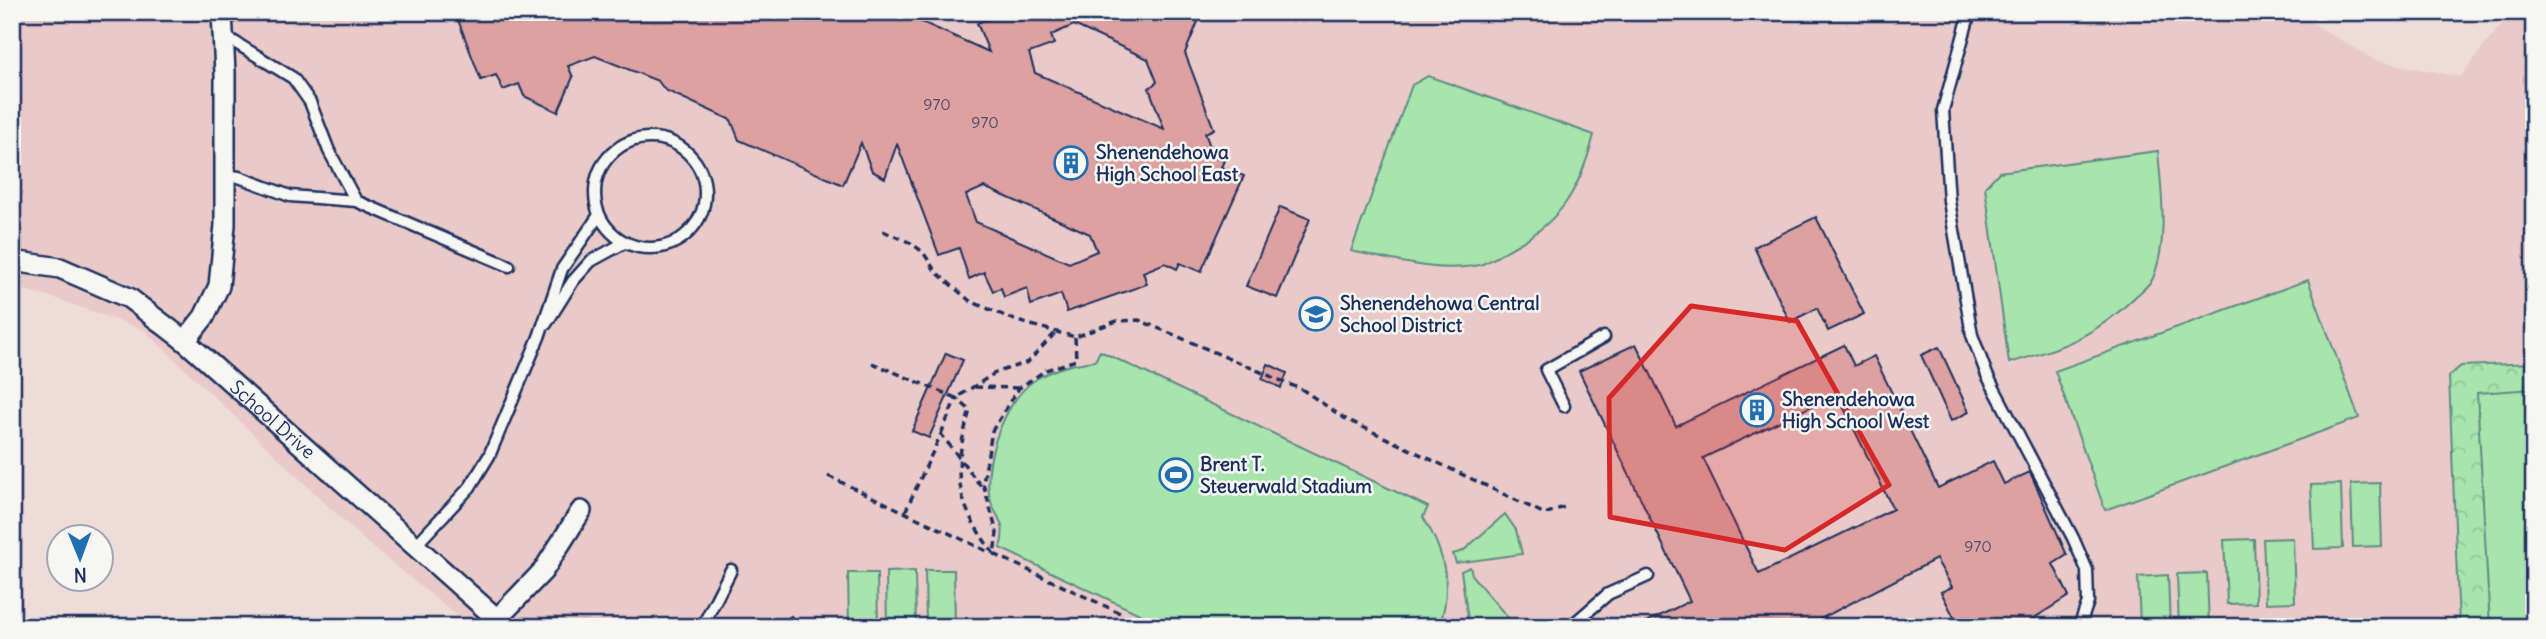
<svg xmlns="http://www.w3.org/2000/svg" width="2546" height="639" font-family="Delius,sans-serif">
<defs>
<pattern id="park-crowns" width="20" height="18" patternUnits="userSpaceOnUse" patternTransform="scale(1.75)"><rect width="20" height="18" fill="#a7e5ac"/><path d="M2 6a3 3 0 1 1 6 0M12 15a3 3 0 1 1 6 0" fill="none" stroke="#8fc596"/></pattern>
</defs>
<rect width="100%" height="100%" fill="#eedcd9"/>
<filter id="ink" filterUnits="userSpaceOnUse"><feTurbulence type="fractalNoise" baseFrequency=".0143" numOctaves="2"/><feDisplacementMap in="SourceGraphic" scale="14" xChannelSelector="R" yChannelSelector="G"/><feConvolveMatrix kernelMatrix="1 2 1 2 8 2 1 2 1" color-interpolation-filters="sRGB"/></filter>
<g filter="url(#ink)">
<path fill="#e9cac8" d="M12,12h2281l82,48 85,17 51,-65h23v615h-2063l-105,-85 -222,-212 -92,-33 -40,-10z"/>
<path fill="url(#park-crowns)" stroke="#618a85" stroke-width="2" d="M2534,363v264h-75l-10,-251 12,-10z"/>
<path fill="#a7e5ac" stroke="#618a85" stroke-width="2" d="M1428,76l166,59c-15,57 -34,88 -86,115 -9,5 -20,13 -29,15 -41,9 -88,-6 -128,-14l61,-166z
M2158,151c3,39 11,89 -5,127 -3,7 -13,14 -18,19 -39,39 -75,52 -126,66l-24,-176 14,-15z
M2308,280l51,138 -254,92 -50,-139z
M1100,351l328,156 -5,10c22,35 30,70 16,110h-272l-167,-79c9,-30 -8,-30 -11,-55 -5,-36 17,-96 49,-115 17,-10 38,-15 57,-17z
M2534,389v238h-44l-13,-234z
M2380,483l2,63 -29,1 -2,-63z
M2341,484l2,64 -29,1 -3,-64z
M1505,514l11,16 6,24 -66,9 -3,-9 10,-3z
M2293,538l2,64 -29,1 -3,-64z
M2254,539l2,64 -29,1 -3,-64z
M1470,567l3,10 37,43 -10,7h-31l-8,-56z
M925,570h29l1,57h-29z
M915,571l1,56h-29l-1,-55z
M848,573h29l1,54h-29z
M2207,573l2,54h-30l-2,-53z
M2168,575l2,52h-30l-2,-50z"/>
<path fill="#dca1a0" stroke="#1b2f5e" stroke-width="2" fill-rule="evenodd" d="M455,12h463l-3,7 74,33 -12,-29 31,-11h194l-17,41 29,76 -9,4 9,24 10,4 -3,6 23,9 -43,96 -21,-9 -3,6 -12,-6 -22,9 4,12 -80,28 -6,-18 -30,11 -4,-17 -23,9 -3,-9 -8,3 -9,-19 -15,7 -10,-31 -20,7 -42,-111 -12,34 -13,-7 -11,-28 -18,42 -104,-45 -8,-20 -66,-30 -7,-9 -63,-25 -27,10 5,11 -15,35 -34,-16 -5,-12 -16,6 -7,-15 -15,5zM1074,25l74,34 9,23 -8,6 15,41 -129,-56 -6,-20 25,-9 -3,-9zM984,187l106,47 7,17 -28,12 -93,-41 -10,-27z
M1280,207l30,12 -33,79 -31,-12z
M1816,217l48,97 -36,17 -11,-23 -27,14 -36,-75z
M1636,344l40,82 168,-81 10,21 20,-10 64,132 55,-27 11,23 26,-12 37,83 -14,9 16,32 -49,31h-61l-18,-35 11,-5 -16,-28 -131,68h-169l54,-26 -111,-230zM1837,394l56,115 -134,65 -56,-116z
M1939,347l30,65 -18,9 -30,-66z
M946,353l17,7 -34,78 -17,-7z
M1268,364l19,9 -6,15 -19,-9z"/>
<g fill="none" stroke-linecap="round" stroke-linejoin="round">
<defs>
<path id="lane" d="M1970,12l-27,98 6,91 23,134 15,40 86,163 14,32 1,32 -9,25
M223,35l70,43 17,24 19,49 27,50
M595 193a55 55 0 1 1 110 0a55 55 0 1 1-110 0Z
M224,175l15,2 51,19 66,5 153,65
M546,324l27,-43 18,-20 33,-18
M1564,406l-18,-36 58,-33
M415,546l55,-59 19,-31 50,-119 23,-68 37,-54
M702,627l29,-57
M1570,627l38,-33 40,-18"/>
<g id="street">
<path id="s1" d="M12,261l48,7 69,30 56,43 321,286"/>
<path d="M185,341l19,-24 15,-31 6,-61v-152l-3,-61"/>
<path d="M497,619l46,-48 38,-60"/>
</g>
</defs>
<use href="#lane" stroke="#1b2f5e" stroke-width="15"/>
<use href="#street" stroke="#1b2f5e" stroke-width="24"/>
<path stroke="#1b2f5e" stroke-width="3.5" stroke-dasharray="7 5" stroke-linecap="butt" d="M883,231l28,12 12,9 13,20 34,29 47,20 58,16 42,-16 22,-1 164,70 41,28 201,96 19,-7
M1075,337l1,23 -30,10 -27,18 -27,43 -9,52 14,50 -3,21 126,59
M872,363l84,35 39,-25 33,-11 28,-30
M975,387l44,1
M941,434l15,-36 14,12c-18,63 -16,91 24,144
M828,476l163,77
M905,512l36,-78 42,55
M777,627l18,-13"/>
<use href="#lane" stroke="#f6f6f2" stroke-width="10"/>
<use href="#street" stroke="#f6f6f2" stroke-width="19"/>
</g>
</g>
<path fill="#d62828" fill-opacity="0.2" stroke="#d62828" stroke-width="5" stroke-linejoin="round" d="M1691,306l106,15 92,164 -104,65 -175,-33 -1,-119z"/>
<defs>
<symbol id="building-ring" viewBox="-11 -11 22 22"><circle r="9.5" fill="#f6f6f2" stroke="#1f6fb2" stroke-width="1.5"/><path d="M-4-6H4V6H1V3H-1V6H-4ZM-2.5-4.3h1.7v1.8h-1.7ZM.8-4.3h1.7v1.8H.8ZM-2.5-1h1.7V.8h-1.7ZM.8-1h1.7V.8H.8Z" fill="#1f6fb2"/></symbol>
<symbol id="school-ring" viewBox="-11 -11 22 22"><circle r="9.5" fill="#f6f6f2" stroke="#1f6fb2" stroke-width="1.5"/><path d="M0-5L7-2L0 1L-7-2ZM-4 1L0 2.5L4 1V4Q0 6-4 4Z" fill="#1f6fb2"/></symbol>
<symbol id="stadium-ring" viewBox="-11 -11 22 22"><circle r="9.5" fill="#f6f6f2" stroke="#1f6fb2" stroke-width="1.5"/><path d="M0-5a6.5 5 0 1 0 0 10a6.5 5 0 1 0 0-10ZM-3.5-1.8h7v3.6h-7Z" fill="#1f6fb2"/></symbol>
</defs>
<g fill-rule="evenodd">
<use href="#building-ring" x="1052" y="144" width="38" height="38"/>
<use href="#school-ring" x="1297" y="295" width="38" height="38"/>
<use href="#building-ring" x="1738" y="391" width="38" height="38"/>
<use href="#stadium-ring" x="1157" y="456" width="38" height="38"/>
</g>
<g text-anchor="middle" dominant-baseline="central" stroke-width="5" stroke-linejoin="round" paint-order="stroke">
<g font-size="16" fill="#4b4c6e">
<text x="937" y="104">970</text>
<text x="985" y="122">970</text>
<text x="1978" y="546">970</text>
</g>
<g font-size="19" font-weight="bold" fill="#1b2f5e" stroke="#f6f6f2" text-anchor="start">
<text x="1096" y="152">Shenendehowa<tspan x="1096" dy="22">High School East</tspan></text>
<text x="1340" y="303">Shenendehowa Central<tspan x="1340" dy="22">School District</tspan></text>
<text x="1782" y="399">Shenendehowa<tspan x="1782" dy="22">High School West</tspan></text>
<text x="1200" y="464">Brent T.<tspan x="1200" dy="22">Steuerwald Stadium</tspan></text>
</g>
<g font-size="19" fill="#1b2f5e" stroke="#f6f6f2">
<text stroke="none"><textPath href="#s1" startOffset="312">School Drive</textPath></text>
</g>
</g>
<rect width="2546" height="639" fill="none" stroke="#f6f6f2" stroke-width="42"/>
<rect x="21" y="21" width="2504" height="597" fill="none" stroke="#1b2f5e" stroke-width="2.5" filter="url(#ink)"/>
<g transform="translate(80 558) rotate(179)"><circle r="33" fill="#f6f6f2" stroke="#9ea6b7" stroke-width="2"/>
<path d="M0-5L12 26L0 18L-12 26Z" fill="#1f6fb2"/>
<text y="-10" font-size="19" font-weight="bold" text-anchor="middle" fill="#1b2f5e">N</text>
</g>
</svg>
